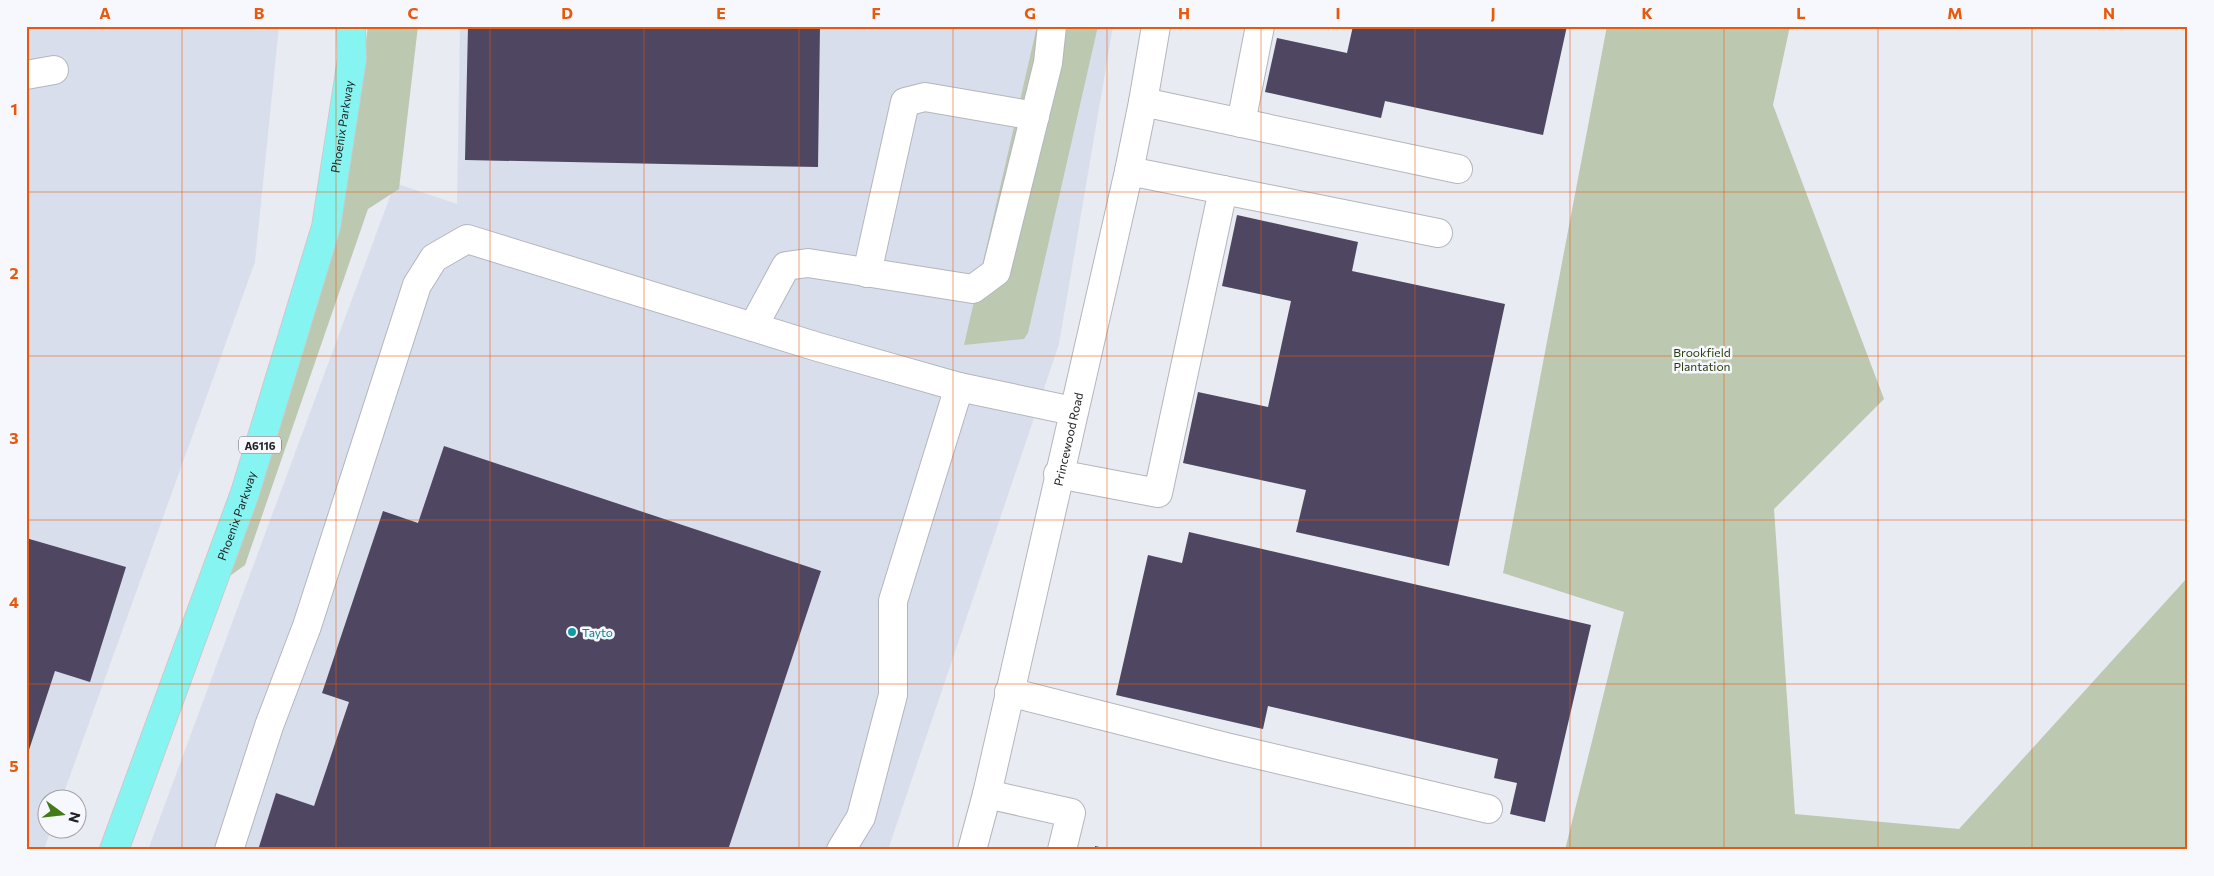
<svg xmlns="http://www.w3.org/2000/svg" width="2214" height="876" font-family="Commissioner,sans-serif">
<rect width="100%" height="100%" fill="#e8ebf2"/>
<path fill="#d9deec" d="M26,26h253l-24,236 -193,536h-14v30l3,1 -7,21h-18z
M460,26h653l-54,318 -171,506h-740l247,-667 62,21z"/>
<path fill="#bdc8b1" d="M368,26h50l-19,163 -31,20 -123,356 -29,21 111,-324 24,-106z
M1037,26h61l-70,307 -4,6 -60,6z
M1607,26h183l-17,79 111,294 -110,110 21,305 164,15 229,-252v273h-623l59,-238 -121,-39z"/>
<path fill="#4f4661" d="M468,26h352l-2,141 -353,-7z
M1353,26h214l-24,109 -158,-34 -4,17 -116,-26 12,-54 70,15z
M1237,215l121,27 -6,29 153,33 -56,262 -153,-34 10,-42 -123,-27 15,-71 70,15 23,-106 -69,-15z
M444,446l377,125 -93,279h-470l18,-57 38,13 35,-104 -27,-9 61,-182 35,12z
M1189,532l402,93 -46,197 -35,-8 7,-31 -23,-5 4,-19 -230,-53 -5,23 -147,-34 32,-140 34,8z
M26,538l100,29 -36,115 -35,-11 -28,85z
M1095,846l13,3v1h-13z"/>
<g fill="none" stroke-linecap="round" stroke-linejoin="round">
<defs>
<g id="minor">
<path d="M26,75l28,-5"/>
<path d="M1143,102l315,67"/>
<path d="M1241,123l19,-97"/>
<path d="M1129,171l309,62"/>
<path d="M867,273l38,-171 20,-5 110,19"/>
<path d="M753,327l33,-61 22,-3 165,26 23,-17 52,-209 4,-37"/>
<path d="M1058,474l100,19 65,-303"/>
<path d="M1009,692l217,55 262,62"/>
<path d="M987,794l84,19 -9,37"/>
<path d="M229,850l40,-124 38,-100 110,-341 17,-27 33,-19 351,108 141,40 114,24"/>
<path d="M841,850l20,-33 32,-122v-94l66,-214"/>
<path id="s1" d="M972,850l15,-56 142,-623 14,-69 13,-76"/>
</g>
<g id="major">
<path id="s2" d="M114,850l131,-357 81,-266 26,-168 -1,-33"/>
</g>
</defs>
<use href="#minor" stroke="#b4b6bd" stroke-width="30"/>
<use href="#major" stroke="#cacacb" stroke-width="30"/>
<use href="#minor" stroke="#fff" stroke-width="28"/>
<use href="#major" stroke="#86f5f2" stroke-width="28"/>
</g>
<path fill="none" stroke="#e8590c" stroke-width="1" stroke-opacity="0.55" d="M182,26v824M336,26v824M490,26v824M644,26v824M799,26v824M953,26v824M1107,26v824M1261,26v824M1415,26v824M1570,26v824M1724,26v824M1878,26v824M2032,26v824M26,192h2162M26,356h2162M26,520h2162M26,684h2162"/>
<circle fill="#0f9aa8" stroke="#f6f8fe" stroke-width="2" cx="572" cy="632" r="5"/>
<g text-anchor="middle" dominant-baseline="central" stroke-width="5" stroke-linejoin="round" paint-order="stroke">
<rect fill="#f6f8fe" stroke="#626266" stroke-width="1" x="239" y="436.5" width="42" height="17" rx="4"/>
<g font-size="11" font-weight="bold" fill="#222225">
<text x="260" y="445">A6116</text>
</g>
<g font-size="12" fill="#222225" stroke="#f6f8fe">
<text stroke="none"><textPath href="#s2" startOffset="760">Phoenix Parkway</textPath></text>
<text stroke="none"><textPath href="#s1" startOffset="422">Princewood Road</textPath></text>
<text stroke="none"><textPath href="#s2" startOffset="356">Phoenix Parkway</textPath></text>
</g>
<g font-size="12" fill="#2a3c0a" stroke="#f6f8fe">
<text x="1702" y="352">Brookfield<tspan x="1702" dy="14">Plantation</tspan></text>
</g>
<g font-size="12" fill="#0d838f" stroke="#f6f8fe" text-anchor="start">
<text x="582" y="632">Tayto</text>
</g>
</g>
<rect width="2214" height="876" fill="none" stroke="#f6f8fe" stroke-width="55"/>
<g transform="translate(62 814) rotate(105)"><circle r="24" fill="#f6f8fe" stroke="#a1a2a7"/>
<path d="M0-4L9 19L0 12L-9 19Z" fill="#427c16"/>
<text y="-8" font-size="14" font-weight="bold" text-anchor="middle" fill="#222225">N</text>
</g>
<rect x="28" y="28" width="2158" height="820" fill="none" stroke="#e8590c" stroke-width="2"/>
<g font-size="16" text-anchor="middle" font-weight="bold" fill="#e8590c">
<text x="105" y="19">A</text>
<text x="259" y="19">B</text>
<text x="413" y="19">C</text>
<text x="567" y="19">D</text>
<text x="721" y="19">E</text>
<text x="876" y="19">F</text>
<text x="1030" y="19">G</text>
<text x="1184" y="19">H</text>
<text x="1338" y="19">I</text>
<text x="1493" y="19">J</text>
<text x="1647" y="19">K</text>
<text x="1801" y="19">L</text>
<text x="1955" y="19">M</text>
<text x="2109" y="19">N</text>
<text x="14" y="115">1</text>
<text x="14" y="279">2</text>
<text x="14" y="444">3</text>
<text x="14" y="608">4</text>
<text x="14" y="772">5</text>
</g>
</svg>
